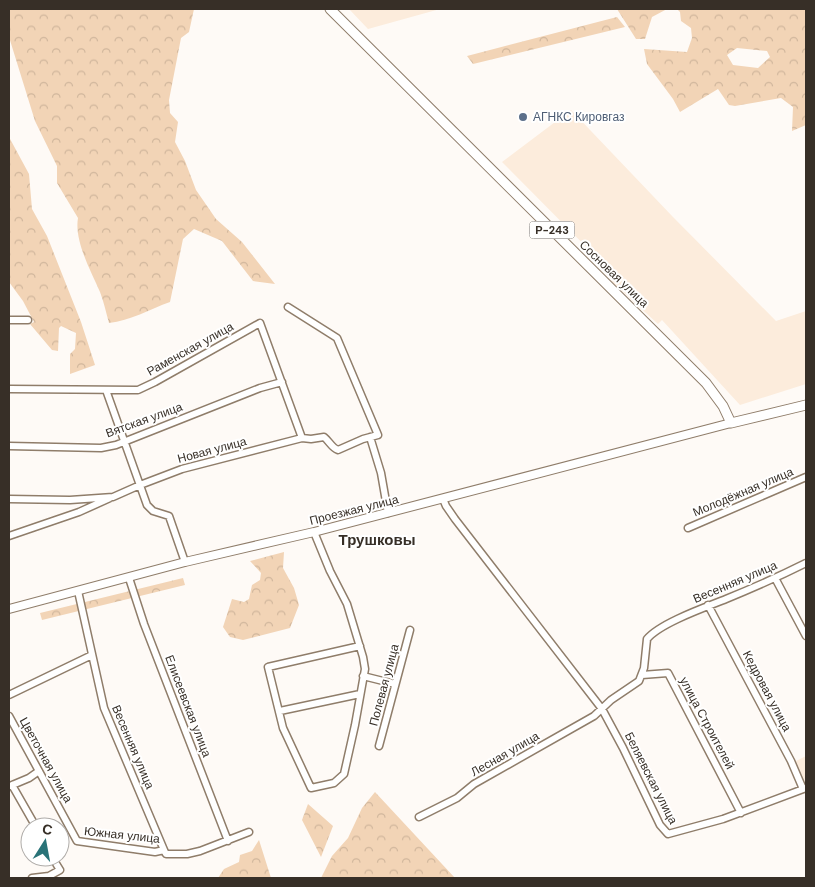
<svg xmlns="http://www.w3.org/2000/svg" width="815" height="887" font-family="'DM Sans',sans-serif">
<defs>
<pattern id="forest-crowns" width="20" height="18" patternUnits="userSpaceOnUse" patternTransform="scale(1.25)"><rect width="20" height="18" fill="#f2d4b6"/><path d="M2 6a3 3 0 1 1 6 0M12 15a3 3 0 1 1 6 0" fill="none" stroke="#d0b69c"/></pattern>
</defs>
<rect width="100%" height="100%" fill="#fefaf6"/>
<path fill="#fcecdc" d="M349,9h91l-72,20z
M571,110l102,107 103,104 30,-10v73l-66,21 -78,-85 -4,4 -47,-43 4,-5 -113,-114z
M806,756v28l-10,-23z"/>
<path fill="url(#forest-crowns)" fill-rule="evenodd" d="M9,9h185l-5,23 -8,6 -12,62 1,13 8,9 -3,20 10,19 11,29 20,29 26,23 33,42 -22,-3 -31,-40 -28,-12 -11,10 -13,63c-20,7 -40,19 -61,21 -3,-10 -5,-21 -9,-31 -9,-21 -26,-51 -22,-74l-21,-35v-17l-22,-45 -26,-84z
M617,9h50l-15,8 -7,22h-9z
M677,9h129v116l-14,6 1,-24 -12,-9 -46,8 -6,-1 -11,-16 -38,23 -7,-13 -26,-35 -3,-15 43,3 5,-14 -1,-10 -10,-7 -1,-9zM737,48l30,3 3,6 -12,11 -25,-3 -6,-10z
M617,17l8,10 -152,37 -6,-8z
M9,137l20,37 3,35 15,27 34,86 14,43 -25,9v-20l5,-5 1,-16 -15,-7 -2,2 -1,23 -6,-1 -22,-26 4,-2 -11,-21 -14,-19z
M284,552l-1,16 11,20 5,17 -9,23 -47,12 -13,-3 -7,-10 9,-28 12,3 5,-3 3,-14 8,-5 1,-7 -11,-12z
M183,578l2,7 -143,35 -2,-7z
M375,792l80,86h-134l11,-22 16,-18 14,-30z
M308,804l25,22 -12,31 -19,-37z
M259,840l12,38h-53l6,-9 15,-7 1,-7 12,-4z"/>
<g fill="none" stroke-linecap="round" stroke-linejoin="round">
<defs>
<path id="minor" d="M288,307l49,31 41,97 -15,4 -25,11c-6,-2 -9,-9 -14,-13l-13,2 -9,-1
M9,320h19
M9,389l129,1 17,-8 105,-59 42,115 -120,31 -42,16 -27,12 -43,3 -61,-1
M106,390l41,115 6,6 16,5 16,46
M370,437l11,36 7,40
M9,446l92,2 15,-3 144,-57 22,-6
M443,499l3,7 9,13 147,190 21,39 37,77 8,9 55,-15 83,-31
M688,528l118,-51
M314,532l16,39 17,33 16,53 2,12 -10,56 -11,49 -10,9 -23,5 -28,-60 -15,-61 92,-21
M9,536l70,-24 31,-14
M129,578l15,46 84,217
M775,578l31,58
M78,591l26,117 60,142
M708,605l83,156 12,28
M642,675l26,-2 73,140
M363,676l32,8
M9,695l83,-40
M280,711l80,-17
M9,716l68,125 78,11 9,-2 2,4h21l13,-3 49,-19
M379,746l31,-116
M12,785l24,42
M10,786l19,-8 10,-7
M419,817l38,-19 17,-14 120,-68 17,-16 28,-19 5,-13 3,-29c13,-16 59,-32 79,-40 27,-11 54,-23 80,-36
M32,878l17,-2 11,-6 -8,-13"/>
<path id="major" d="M9,609l176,-47 129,-30 417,-109"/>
<path id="highway" d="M330,9l376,374 17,23 8,17 75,-18"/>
</defs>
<use href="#minor" stroke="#8f7d6a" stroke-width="9"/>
<use href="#major" stroke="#8f7d6a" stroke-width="10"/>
<use href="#highway" stroke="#8f7d6a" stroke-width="11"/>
<use href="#minor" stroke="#fff" stroke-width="6"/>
<use href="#major" stroke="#fff" stroke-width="8"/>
<use href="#highway" stroke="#fff" stroke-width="9"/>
</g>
<circle fill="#5c6f8a" stroke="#fff" stroke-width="2" cx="523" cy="117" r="5"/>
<g text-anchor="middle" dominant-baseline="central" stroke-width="4" stroke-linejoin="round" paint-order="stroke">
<rect fill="#fff" stroke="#736d68" stroke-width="1" x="529.5" y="221.5" width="45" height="17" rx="4"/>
<g font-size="11" font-weight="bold" fill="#372f27">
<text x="552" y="230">Р-243</text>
</g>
<g font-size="12" fill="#4e5e75" stroke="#fff" text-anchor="start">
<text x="533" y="117">АГНКС Кировгаз</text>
</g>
<g font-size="12" fill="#372f27" stroke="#fff">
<text transform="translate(614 274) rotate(44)">Сосновая улица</text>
<text transform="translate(190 349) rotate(-29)">Раменская улица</text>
<text transform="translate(144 420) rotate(-20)">Вятская улица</text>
<text transform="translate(212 450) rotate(-15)">Новая улица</text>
<text transform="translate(743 492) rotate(-23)">Молодёжная улица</text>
<text transform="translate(354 510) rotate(-14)">Проезжая улица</text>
<text transform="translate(735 582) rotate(-23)">Весенняя улица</text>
<text transform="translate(384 685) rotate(-75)">Полевая улица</text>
<text transform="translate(767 691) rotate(62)">Кедровая улица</text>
<text transform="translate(188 706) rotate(69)">Елисеевская улица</text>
<text transform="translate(707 723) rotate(62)">улица Строителей</text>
<text transform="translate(133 747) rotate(67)">Весенняя улица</text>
<text transform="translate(505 754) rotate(-30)">Лесная улица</text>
<text transform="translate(46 760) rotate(61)">Цветочная улица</text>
<text transform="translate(651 778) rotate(63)">Беляевская улица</text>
<text transform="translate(122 835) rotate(6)">Южная улица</text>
</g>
<g font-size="15" font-weight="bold" fill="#372f27" stroke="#fff">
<text x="377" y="540">Трушковы</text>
</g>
</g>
<rect width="815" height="887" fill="none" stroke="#372f27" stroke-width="20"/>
<g transform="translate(45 842) rotate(11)"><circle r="24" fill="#ffffff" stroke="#afaca9"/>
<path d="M0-4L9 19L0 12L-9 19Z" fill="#297378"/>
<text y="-8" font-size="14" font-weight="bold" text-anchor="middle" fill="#372f27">С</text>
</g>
</svg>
